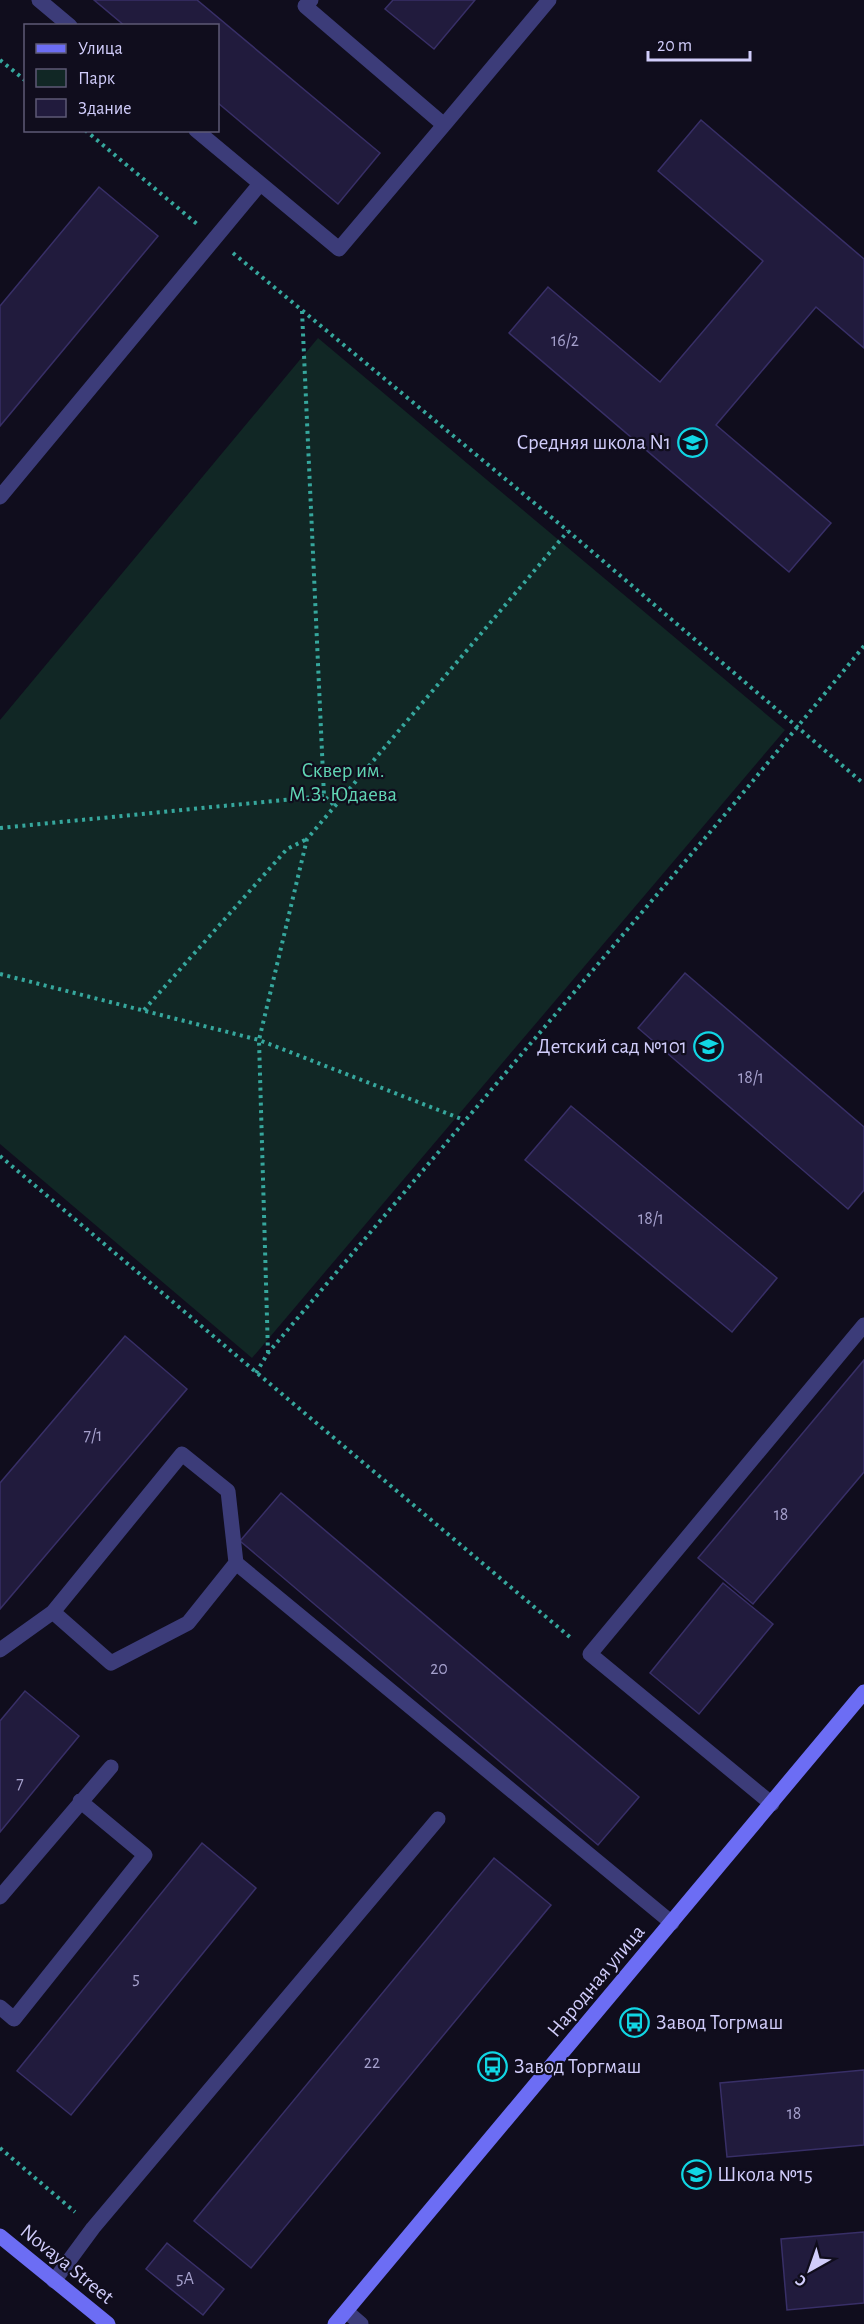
<svg xmlns="http://www.w3.org/2000/svg" width="864" height="2324" font-family="'Alegreya Sans',sans-serif">
<rect width="100%" height="100%" fill="#100d1d"/>
<path fill="#112725" d="M318,338l467,392 -533,628 -252,-214v-424z"/>
<path fill="#211b3d" stroke="#382f67" stroke-width="1.5" d="M94,0h103l183,153 -42,51 -120,-101v-77h-93z
M393,0h82l-41,49 -49,-40z
M701,120l163,139v89l-48,-41 -100,118 115,98 -42,49 -280,-239 39,-46 112,95 103,-121 -105,-90z
M99,187l59,49 -158,190v-120z
M685,973l179,154v63l-16,19 -210,-181z
M571,1106l206,172 -45,54 -207,-172z
M125,1336l62,53 -187,220v-126z
M864,1360v112l-111,132 -55,-46z
M281,1493l358,304 -41,48 -358,-304z
M723,1583l50,41 -74,90 -49,-41z
M25,1691l54,45 -79,96v-111z
M202,1843l54,45 -185,227 -54,-44z
M494,1858l57,47 -300,363 -57,-47z
M864,2070v75l-137,12 -7,-74z
M864,2232v71l-77,7 -6,-71z
M167,2243l57,46 -21,26 -57,-46z"/>
<g fill="none" stroke-linecap="round" stroke-linejoin="round">
<path stroke="#36a79d" stroke-width="4" stroke-dasharray="3 4.5" stroke-linecap="butt" d="M0,60l26,21
M85,130l112,94
M233,253l335,278 296,253
M302,311l22,485 11,10
M0,828l324,-32
M0,974l259,66 205,80
M144,1010l143,-161 20,-10
M0,1156l571,482
M268,1353l-9,-313 48,-201 261,-308
M256,1373l12,-20 465,-548 131,-159
M0,2148l75,64"/>
<path stroke="#3c3c79" stroke-width="15" d="M39,0l31,26
M444,125l105,-125
M196,130l143,119 105,-124 -139,-119 6,-6
M0,497l260,-313
M236,1563l436,360
M0,1650l53,-38 129,-158 46,37 8,72 -48,60 -77,40 -58,-51
M772,1804l-182,-150 274,-329
M0,1897l111,-130
M0,2007l14,12 131,-164 -65,-54
M54,2281l39,-53 345,-409
M347,2312l14,12"/>
<path stroke="#6c6df4" stroke-width="15" d="M0,2236l108,88
M335,2324l529,-632"/>
</g>
<defs>
<symbol id="school-ring" viewBox="-11 -11 22 22"><circle r="9.5" fill="#100d1d" stroke="#11d6e4" stroke-width="1.5"/><path d="M0-5L7-2L0 1L-7-2ZM-4 1L0 2.5L4 1V4Q0 6-4 4Z" fill="#11d6e4"/></symbol>
<symbol id="bus-ring" viewBox="-11 -11 22 22"><circle r="9.5" fill="#100d1d" stroke="#11d6e4" stroke-width="1.5"/><path d="M-5-6H5V4H4V6H2V4H-2V6H-4V4H-5ZM-3.5-4V0h7V-4ZM-3.5 1.2v1.5H-2V1.2ZM2 1.2v1.5H3.5V1.2Z" fill="#11d6e4"/></symbol>
</defs>
<g fill-rule="evenodd">
<use href="#school-ring" x="676" y="426" width="33" height="33"/>
<use href="#school-ring" x="692" y="1030" width="33" height="33"/>
<use href="#bus-ring" x="618" y="2006" width="33" height="33"/>
<use href="#bus-ring" x="476" y="2050" width="33" height="33"/>
<use href="#school-ring" x="680" y="2158" width="33" height="33"/>
</g>
<g text-anchor="middle" dominant-baseline="central" stroke-width="4.5" stroke-linejoin="round" paint-order="stroke">
<g font-size="18" fill="#a5a0cc">
<text x="565" y="341">16/2</text>
<text x="751" y="1078">18/1</text>
<text x="651" y="1219">18/1</text>
<text x="93" y="1436">7/1</text>
<text x="781" y="1515">18</text>
<text x="439" y="1669">20</text>
<text x="20" y="1784">7</text>
<text x="136" y="1979">5</text>
<text x="372" y="2063">22</text>
<text x="794" y="2114">18</text>
<text x="185" y="2279">5А</text>
</g>
<g font-size="21" fill="#d1cdfb" stroke="#100d1d" text-anchor="start">
<text x="671" y="442" text-anchor="end">Средняя школа N1</text>
<text x="687" y="1046" text-anchor="end">Детский сад №101</text>
<text x="656" y="2022">Завод Тогрмаш</text>
<text x="514" y="2066">Завод Торгмаш</text>
<text x="717" y="2174">Школа №15</text>
</g>
<g font-size="21" fill="#60d5b4" stroke="#100d1d">
<text x="343" y="770">Сквер им.<tspan x="343" dy="24">М.З. Юдаева</tspan></text>
</g>
<g font-size="21" fill="#d1cdfb" stroke="#100d1d">
<text transform="translate(596 1981) rotate(-50)">Народная улица</text>
<text transform="translate(67 2264) rotate(39)">Novaya Street</text>
</g>
</g>
<rect x="24" y="24" width="195" height="108" fill="#100d1d" stroke="#5d5a76" stroke-width="1.5"/>
<rect x="36" y="44" width="30" height="9" fill="#6c6df4" stroke="#5d5a76" stroke-width="1.5"/>
<text x="78" y="54" font-size="18" fill="#d1cdfb">Улица</text>
<rect x="36" y="69" width="30" height="18" fill="#112725" stroke="#5d5a76" stroke-width="1.5"/>
<text x="78" y="84" font-size="18" fill="#d1cdfb">Парк</text>
<rect x="36" y="99" width="30" height="18" fill="#211b3d" stroke="#5d5a76" stroke-width="1.5"/>
<text x="78" y="114" font-size="18" fill="#d1cdfb">Здание</text>
<g transform="translate(810 2270) rotate(220)" stroke="#100d1d" stroke-width="4.5" paint-order="stroke">
<path d="M0-4.5L10 22L0 15L-10 22Z" fill="#d1cdfb"/>
<text y="-9" font-size="16" font-weight="bold" text-anchor="middle" fill="#d1cdfb">С</text>
</g>
<path d="M648 51v9h102v-9" fill="none" stroke="#d1cdfb" stroke-width="3"/>
<text x="657" y="51" font-size="18" fill="#d1cdfb" stroke="#100d1d" stroke-width="4.5" paint-order="stroke">20 m</text>
</svg>
